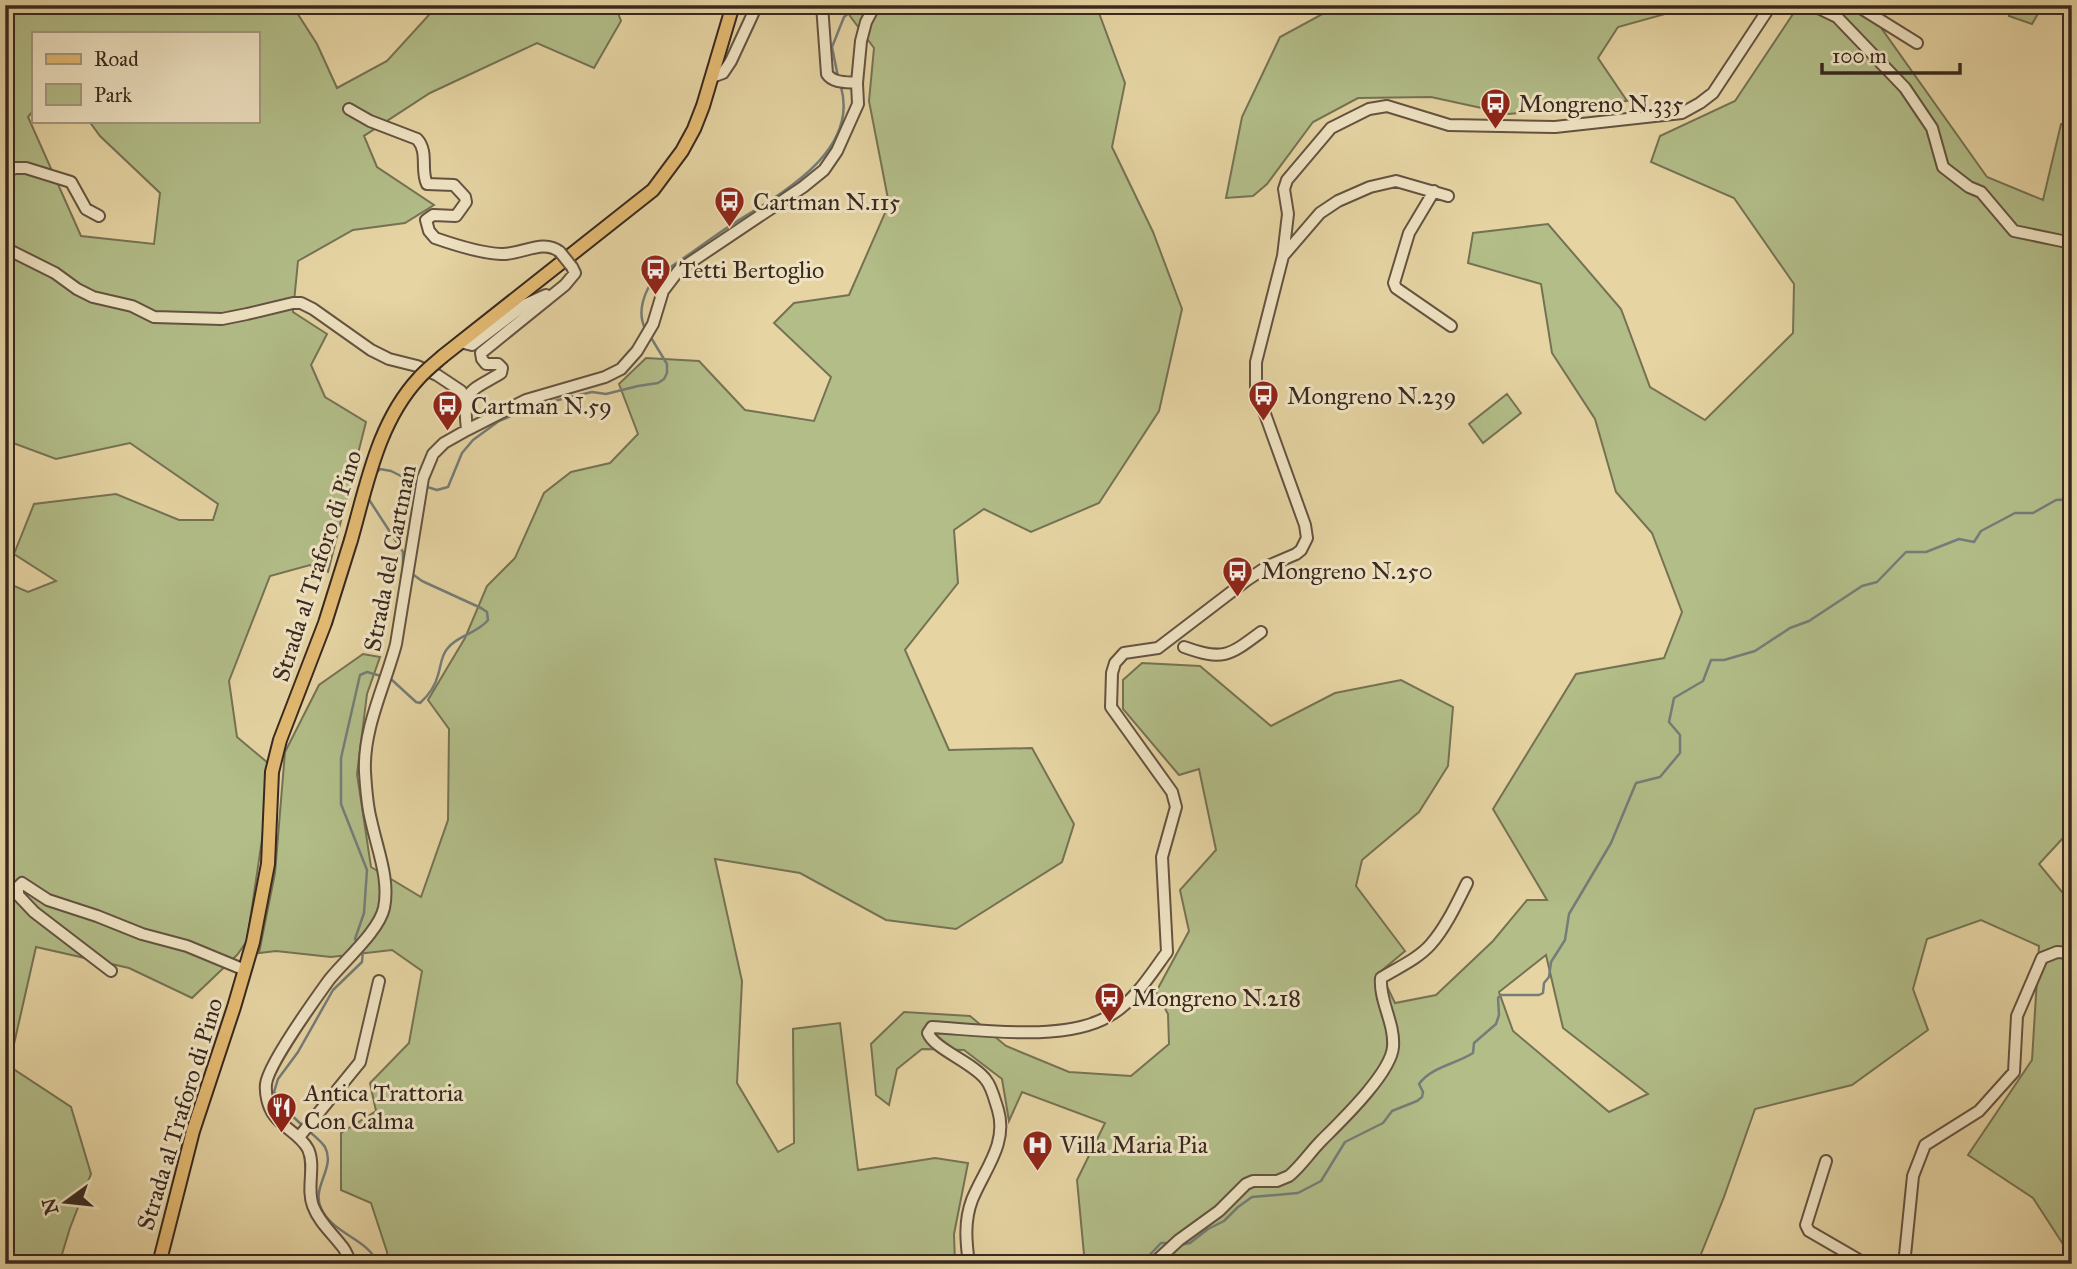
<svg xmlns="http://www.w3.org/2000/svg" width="2077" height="1269" font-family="'IM FELL Great Primer',serif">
<rect width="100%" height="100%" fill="#e6d4a3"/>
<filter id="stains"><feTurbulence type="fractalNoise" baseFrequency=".00286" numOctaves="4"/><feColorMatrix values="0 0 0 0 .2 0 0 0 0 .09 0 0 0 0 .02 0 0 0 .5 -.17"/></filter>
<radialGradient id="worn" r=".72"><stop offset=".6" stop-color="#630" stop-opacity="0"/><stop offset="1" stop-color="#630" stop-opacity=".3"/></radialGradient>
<path fill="#b2bd88" stroke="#757254" stroke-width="2" fill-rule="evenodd" d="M5,5h287l25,39 20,44 50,-27 51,-56h177l6,16 -27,47 -57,-25 -107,50 -66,43 13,31 57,38 -29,18 -52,7 -55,31 -5,51 34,22 -16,31 14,32 41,25 -38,150 -18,-7 -40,11 -41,105 8,56 31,26 -4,63 -17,115 -10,14 -45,43 -63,-30 -93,-21 -27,119 62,41 20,67 -21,54 -11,36h-54v-682l23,10 28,-11 -42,-27 20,-50 82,-10 63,26h34l5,-16 -88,-61 -74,16 -51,-19zM33,33h224v88h-168l11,15 60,57 -6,51 -73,-8 -53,-119 5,-6z
M846,5h42l17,8 3,-8h188l29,78 -13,64 41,85 29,77 -23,102 -60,92 -68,29 -47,-23 -30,21 4,53 -53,67 44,100 83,-2 42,76 -12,38 -106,67 -70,-9 -86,-47 -85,-14 27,122 -5,102 41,69 16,-9 -1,-114 47,-6 18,147 77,-12 33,5 -14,71 1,30h-80l-16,-8 -6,8h-465l-1,-12 -16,-49 -30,-13v-57l35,-22 -6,-28 39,-40 13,-72 -30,-21 -61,7 -55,-6 -17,2 16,-80 10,-121 34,-67 44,-31 17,3 -13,37 -10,80 14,93 50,30 27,-77 1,-91 -21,-29 37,-62 22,-52 28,-28 29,-65 27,-21 39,-9 28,-29 -19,-50 27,-26 53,3 46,49 69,11 17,-44 -57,-54 20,-20 55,-8 40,-91 -20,-103 5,-53 -24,-32z
M1339,5h340l-3,6 -58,16 -20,31 29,43 -118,13 -78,-17 -73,1 -45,24 -46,62 -14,12 -27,2 16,-81 38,-80z
M1799,5h78l5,24 105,148 56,23 18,-76 11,1v716l-9,-3 -24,26 33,40v354l-39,-60 -65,-43 64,-95 7,-114 -58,-26 -54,19 -14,50 15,41 -76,55 -97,24 -31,88 -27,67h-603l-10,-10 -7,-74 28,-57 -83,-31 -13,29 -7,-42 -38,-29 -42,-1 -25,20 -8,36 -13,-10 -5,-51 33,-32 66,4 36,30 63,26 62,4 38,-32 -1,-30 -12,-22 33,-61 -9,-41 36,-40 -17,-81 -20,6 -56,-66v-29l19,-17 58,3 71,60 64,-33 66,-13 52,27 -5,59 -29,46 -57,48 -6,26 49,65 -25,21 15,31 41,-8 57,-54 34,-41h20l-54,-91 83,-135 88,-16 18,-46 -30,-79 -36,-41 -21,-73 -43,-66 -11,-69 -73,-21 5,-30 75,-9 73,85 29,78 55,33 88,-87 1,-49 -60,-86 -83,-36 9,-26 75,-35zM1546,955l17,73 85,66 -39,18 -96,-81 -14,-39z
M2009,5h50l-20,7 -7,12 -23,-8z
M1507,394l14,19 -38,30 -14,-19z"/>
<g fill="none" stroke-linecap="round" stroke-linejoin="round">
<path stroke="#747d78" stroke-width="2.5" d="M838,77l-6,-30 12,-30 14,-12
M646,330c-10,-17 -2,-40 11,-54 24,-15 47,-33 71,-49 46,-30 132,-72 113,-140
M374,475l6,-6 11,2 26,13
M424,486l13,4 11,-3 14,-34 11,-13 26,-19 24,-10 35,-11 34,-8 14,2 32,-8 20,-3 6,-4 3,-6v-9l-17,-28
M368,498l35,54v17l2,1
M387,678l5,2 24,22 4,1c9,-8 15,-16 18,-28 3,-9 3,-19 9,-26 10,-14 30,-15 41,-29l-1,-8 -6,-4 -59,-27 -11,-8
M357,942l-2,-3 9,-26 3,-43 -26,-66v-46l19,-83 7,-3 14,4
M304,1127l-18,-17 -12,-18 4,-13 20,-27 35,-62 29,-28 1,-12 -2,-3
M309,1131c5,5 12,10 16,16 11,21 -14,40 -4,61 11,26 48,31 57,56
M1180,1245l10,-2 18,-14 16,-8 14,-14 14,-10 46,-4 23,-12 24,-39 38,-19 9,-12 25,-10 5,-4 1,-5 -4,-8c12,-17 37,-20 54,-31l1,-10 22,-19 3,-9 -1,-17 3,-3h38l4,-2 1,-10 5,-6 2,-15 14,-22 4,-26 42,-71 25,-60 24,-6 20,-24v-18l-11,-13 5,-24 29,-17 8,-21h13l31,-9 35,-23 19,-7 53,-35 15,-4 29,-30h20l33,-13 15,3 7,-11 34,-18h18l23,-13 16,-1
M1141,1264l20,-21h7"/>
<defs>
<path id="minor" d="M822,5l5,69c6,9 19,8 30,9
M1812,5l25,12 68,71 27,40 11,39 26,20 12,5 33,39 48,10 10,-1
M1856,5l61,38
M712,77l11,-4 8,-12 26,-56
M349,109l21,12 47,18c12,13 3,31 10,45l27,1 11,12 1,5 -10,14 -23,-1 -7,5 3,11 6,7c20,7 45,15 66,16 21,1 42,-16 59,-2
M5,172l10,-4h11l45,14 15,27 13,7
M1434,191l-25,42 -15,50 2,5 55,38
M5,248l50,25 22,16 16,8 39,9 22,11 68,2 25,-5 46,-11h8l12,6 58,41 18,9 28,7 20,9 24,16 5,8
M1283,256l37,-43 18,-12 32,-14 26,-6 52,15
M460,342l12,3 54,-41 20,-9
M467,430c-5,-42 3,-38 34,-57l1,-5 -4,-4h-12l-4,-5 -1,-6 84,-68 10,-12 -3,-6
M1184,647c39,14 45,9 77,-15
M111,971l-77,-59 -16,-17v-8l4,-4 26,17 49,16 45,18 45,12 58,24
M299,1137l61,-75 19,-81
M1826,1161l-20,64 3,6 57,33
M351,1264c-3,-7 -5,-14 -10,-19 -10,-13 -22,-23 -28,-39 -7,-18 3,-40 -5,-57 -8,-15 -25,-21 -34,-34 -6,-8 -9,-21 -8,-31 2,-19 50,-86 63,-104 15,-19 50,-49 55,-72 6,-29 -7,-59 -13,-88 -4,-15 -5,-32 -6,-48 -2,-44 20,-86 31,-128l27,-166 10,-24 11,-11 23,-13 59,-30 79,-23 16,-8 16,-18 16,-27 10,-33 16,-21 124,-83 21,-17 13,-19 21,-47 -1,-21 4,-42 5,-19 9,-17
M969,1264c-3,-22 -5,-43 3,-64 12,-30 36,-56 26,-90 -3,-9 -6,-23 -12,-30 -12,-17 -52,-31 -58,-47l4,-6c51,3 134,15 177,-11 25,-14 42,-42 58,-64l-5,-95 14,-50 -4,-15 -61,-85 1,-34 3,-10 9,-10 34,-5 89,-68 21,-14 28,-12 5,-4 6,-12 -2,-13 -49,-136v-27l27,-106 5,-42 -4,-25 3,-9 44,-52 38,-19 18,-3 62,19 106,2 127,-14 18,-10 13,-10 58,-88
M1153,1264l26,-24 40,-29 27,-27 7,-3h24l12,-5c13,-11 21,-24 33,-36 19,-19 69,-67 71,-93 2,-24 -14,-46 -12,-69 16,-10 37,-19 50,-34 15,-17 26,-41 36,-61
M1901,1264l4,-9 8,-79 12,-31 54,-34 35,-39 3,-56 25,-58 15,-6 15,1"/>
<path id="major" d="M443,356l210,-166 29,-39 12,-22 9,-23 30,-101
M159,1264l34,-133 41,-124 19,-65 15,-78 4,-92 8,-32 45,-117 26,-83"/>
</defs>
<use href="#minor" stroke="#645341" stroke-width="14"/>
<use href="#major" stroke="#382820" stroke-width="16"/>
<use href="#minor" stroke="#efe3c3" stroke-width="10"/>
<use href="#major" stroke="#e3ba72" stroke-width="12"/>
<defs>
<path id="minor-bridge" d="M560,252l12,15"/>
<path id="major-bridge" d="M351,540c16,-56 27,-118 68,-162 7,-8 16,-15 24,-22"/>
</defs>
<use href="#minor-bridge" stroke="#645341" stroke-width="14" stroke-linecap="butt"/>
<use href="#major-bridge" stroke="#382820" stroke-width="16" stroke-linecap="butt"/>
<use href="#minor-bridge" stroke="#efe3c3" stroke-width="10"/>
<use href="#major-bridge" stroke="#e3ba72" stroke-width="12"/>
</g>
<defs>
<symbol id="bus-pin" viewBox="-11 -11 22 30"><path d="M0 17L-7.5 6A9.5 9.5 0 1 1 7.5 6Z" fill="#8f2418" stroke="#efe3c3"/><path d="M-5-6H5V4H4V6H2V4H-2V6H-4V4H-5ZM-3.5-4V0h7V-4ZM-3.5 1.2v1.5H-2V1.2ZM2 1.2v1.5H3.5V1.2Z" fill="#fff"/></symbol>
<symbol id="restaurant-pin" viewBox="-11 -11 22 30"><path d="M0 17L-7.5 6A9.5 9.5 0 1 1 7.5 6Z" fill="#8f2418" stroke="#efe3c3"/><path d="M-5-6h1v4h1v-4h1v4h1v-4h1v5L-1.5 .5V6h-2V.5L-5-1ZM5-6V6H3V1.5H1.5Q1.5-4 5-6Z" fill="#fff"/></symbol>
<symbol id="hospital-pin" viewBox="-11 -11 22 30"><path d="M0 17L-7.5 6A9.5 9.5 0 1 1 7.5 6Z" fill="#8f2418" stroke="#efe3c3"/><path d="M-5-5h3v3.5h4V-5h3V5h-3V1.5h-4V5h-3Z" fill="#fff"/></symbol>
</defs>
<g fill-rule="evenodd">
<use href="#bus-pin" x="1478" y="86" width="35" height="47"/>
<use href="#bus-pin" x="712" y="184" width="35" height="47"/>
<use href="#bus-pin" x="638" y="252" width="35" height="47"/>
<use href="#bus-pin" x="1246" y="378" width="35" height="47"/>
<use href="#bus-pin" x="430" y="388" width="35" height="47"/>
<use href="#bus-pin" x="1220" y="554" width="35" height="47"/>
<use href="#bus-pin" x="1092" y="980" width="35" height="47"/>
<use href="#restaurant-pin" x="264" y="1090" width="35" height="47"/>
<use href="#hospital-pin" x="1020" y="1128" width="35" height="47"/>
</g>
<g text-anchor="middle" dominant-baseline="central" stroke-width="6" stroke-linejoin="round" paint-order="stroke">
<g font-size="24" fill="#382820" stroke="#efe3c3" text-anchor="start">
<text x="1518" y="104">Mongreno N.335</text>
<text x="753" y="202">Cartman N.115</text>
<text x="679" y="270">Tetti Bertoglio</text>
<text x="1287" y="396">Mongreno N.239</text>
<text x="471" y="406">Cartman N.59</text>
<text x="1261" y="571">Mongreno N.250</text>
<text x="1132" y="998">Mongreno N.218</text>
<text x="304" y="1093">Antica Trattoria<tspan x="304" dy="28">Con Calma</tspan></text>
<text x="1060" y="1145">Villa Maria Pia</text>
</g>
<g font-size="24" fill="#382820" stroke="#efe3c3">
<text transform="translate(390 558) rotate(-79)">Strada del Cartman</text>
<text transform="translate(317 566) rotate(-72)">Strada al Traforo di Pino</text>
<text transform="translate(180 1114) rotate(-73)">Strada al Traforo di Pino</text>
</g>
</g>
<rect width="2077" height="1269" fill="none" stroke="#e6d4a3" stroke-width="28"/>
<rect x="7" y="7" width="2063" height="1255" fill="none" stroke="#382820" stroke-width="3.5"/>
<rect x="14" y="14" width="2049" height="1241" fill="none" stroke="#382820" stroke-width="2"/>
<rect x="32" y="32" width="228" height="91" fill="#efe3c3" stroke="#a69882" stroke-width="2"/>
<rect x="46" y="54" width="35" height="10" fill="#e3ba72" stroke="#a69882" stroke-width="2"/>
<text x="94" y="66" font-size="21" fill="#382820">Road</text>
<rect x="46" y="84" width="35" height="21" fill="#b2bd88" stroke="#a69882" stroke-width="2"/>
<text x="94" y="102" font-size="21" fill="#382820">Park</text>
<g transform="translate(66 1202) rotate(255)" stroke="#efe3c3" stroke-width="5" paint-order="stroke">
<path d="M0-5L12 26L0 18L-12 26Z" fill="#382820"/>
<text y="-10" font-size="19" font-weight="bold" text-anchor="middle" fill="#382820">N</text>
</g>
<path d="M1822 63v10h138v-10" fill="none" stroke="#382820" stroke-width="3.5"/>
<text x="1832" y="63" font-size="21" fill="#382820" stroke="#efe3c3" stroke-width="5" paint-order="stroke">100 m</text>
<rect width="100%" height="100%" filter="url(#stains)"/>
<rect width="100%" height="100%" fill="url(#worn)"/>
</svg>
